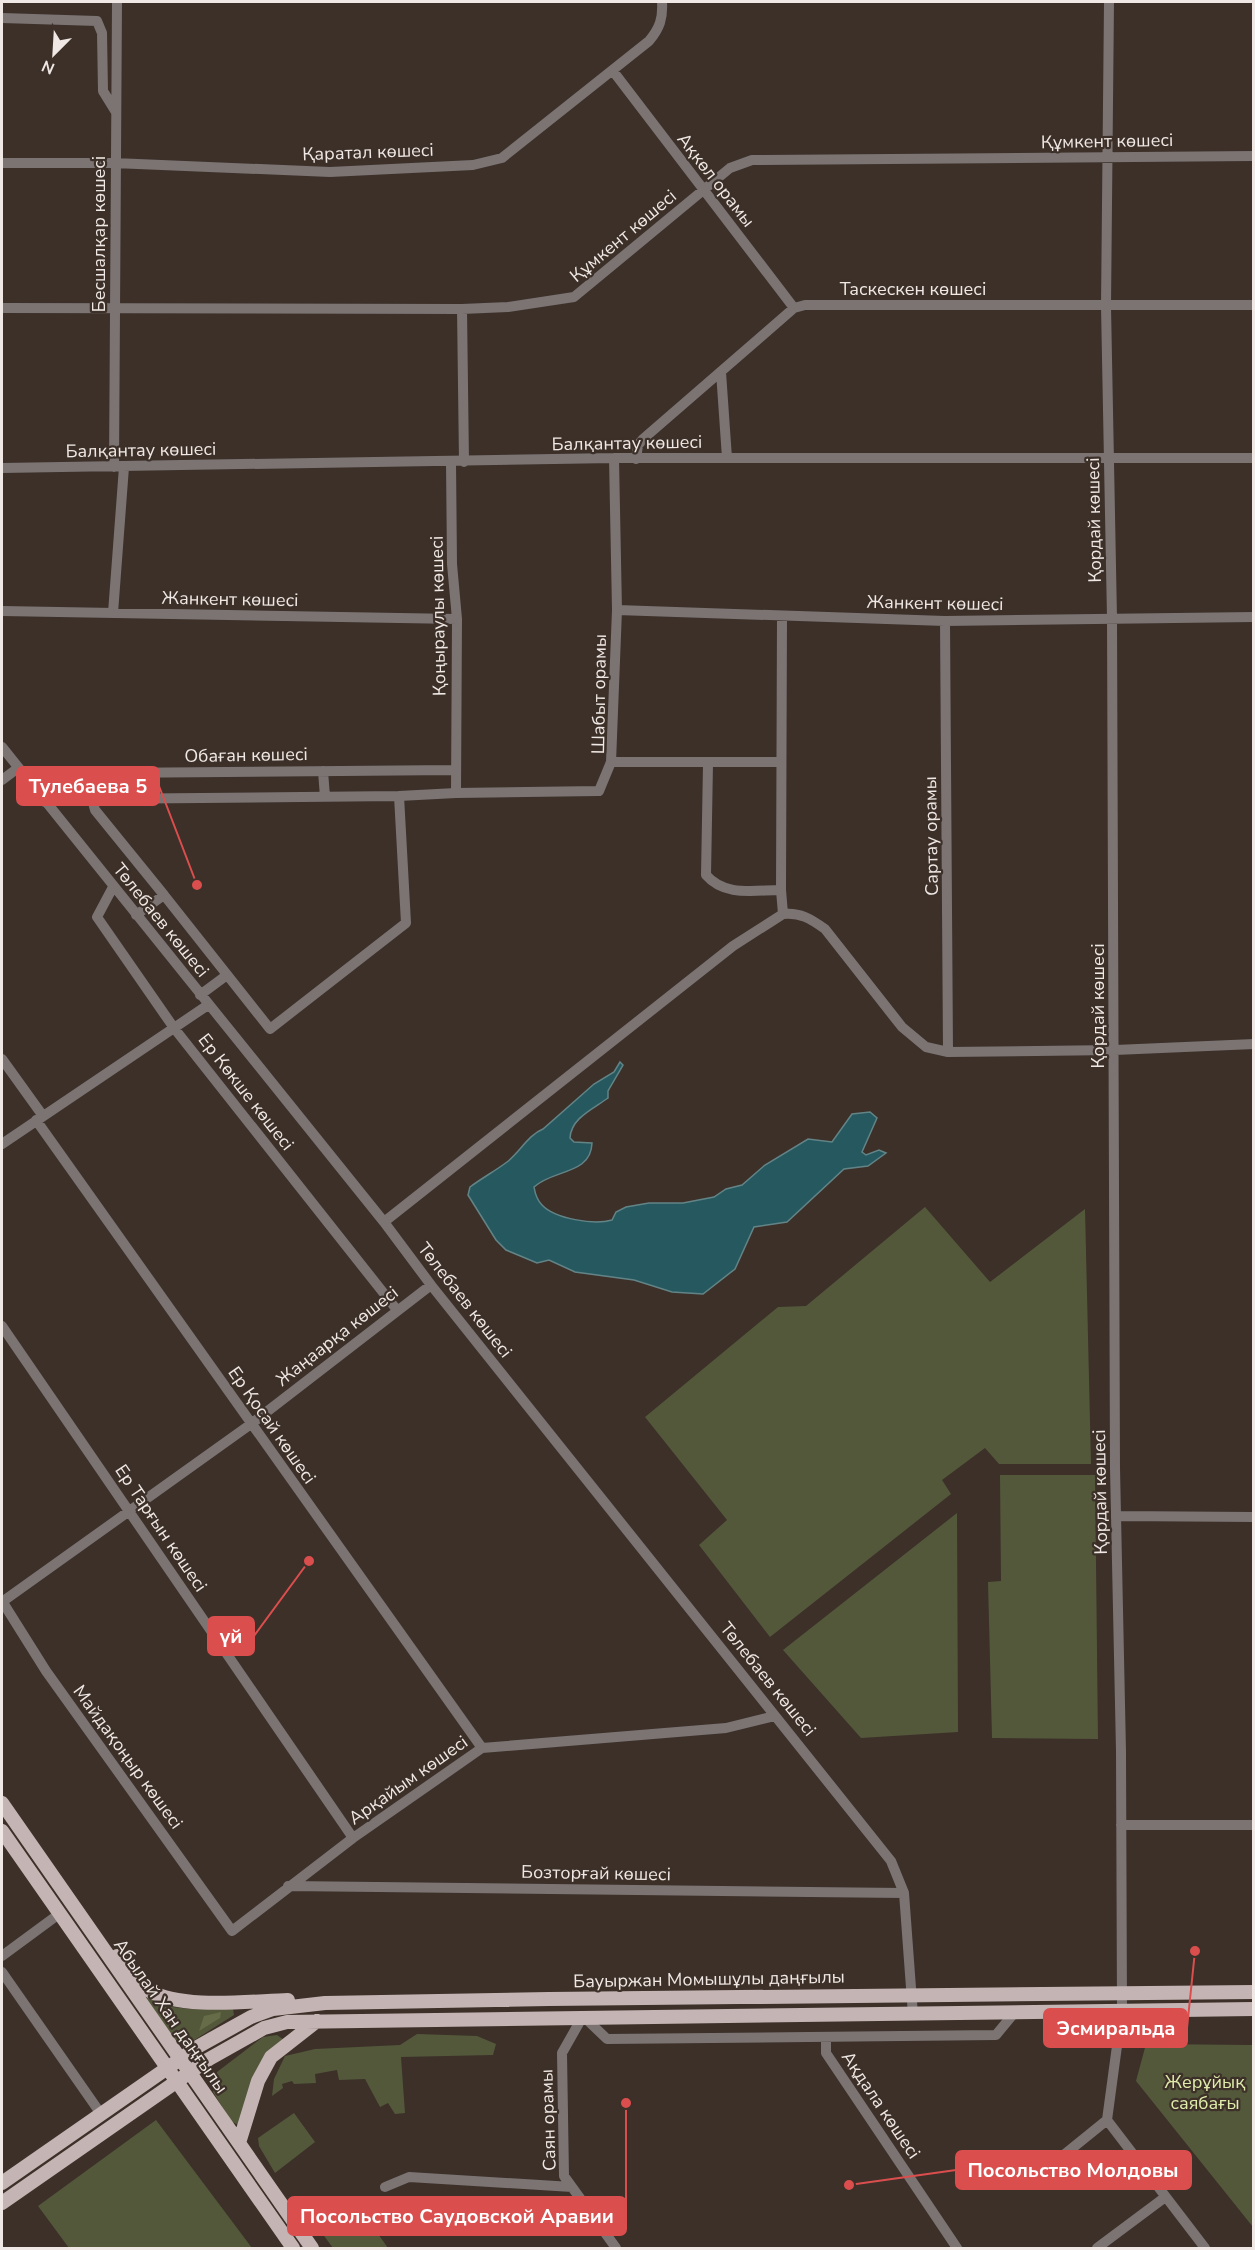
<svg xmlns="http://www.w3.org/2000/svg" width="1255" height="2250" font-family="'Nunito Sans',sans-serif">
<rect width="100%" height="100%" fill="#3c3029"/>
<path fill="#53583b" d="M925,1207l65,75 95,-73 6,255h-92l-14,-16 -43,32 9,14 -181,143 -71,-92 28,-25 -82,-103 133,-110 28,-1z
M1000,1475h95l3,264 -106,-1 -4,-156 13,-1z
M957,1513l1,219 -97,6 -78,-88z
M139,1992c27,21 61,17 94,17l1,6 -46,29 -13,-2z
M417,2034l60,2 19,8 -3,11 -92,2 4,56 -10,1 -7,-11 -8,4 -15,-28 -26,1 -2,-10 -22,4 1,9 -22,1 -2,-3 -10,3 1,4 -11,8 2,-17 11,-23 30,-7 85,-4z
M277,2035l7,5c-32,27 -34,47 -45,85l-7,-3 -19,-30 4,-20 46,-35z
M1146,2044l107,1v182l-117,-146z
M294,2113l21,29 -40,31 -16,-27 -1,-8z
M156,2120l96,128h-183l-31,-42z
M356,2203l32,45h-55l-14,-19z"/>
<path fill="#656c47" d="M221,2012l-1,6 -21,13 5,-15z"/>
<path fill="#26595f" stroke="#638487" stroke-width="1.5" d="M620,1062l3,3 -15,26v7c-15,11 -37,20 -38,40l4,4 18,1c-1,32 -39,26 -58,44 1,6 4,14 8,18 13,14 52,20 70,15l4,-8 10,-5 23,-4h34l31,-6 12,-8 16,-4 23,-20 43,-26 24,3 20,-28 18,-2 7,6 -15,34 4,3 13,-5 7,3 -18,13 -24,3 -57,53 -33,5 -19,42 -32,25 -31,-2 -38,-12 -59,-8 -26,-12 -12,3 -19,-8 -12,-5 -10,-10 -28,-45 2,-8c12,-9 25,-16 37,-25 13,-10 21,-27 36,-33l51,-45 20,-12z"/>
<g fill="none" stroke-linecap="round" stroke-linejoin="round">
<path stroke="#7b7473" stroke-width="10" d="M1109,2l-3,304 6,312 3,850 6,283 1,258 -15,111 98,128
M2,18l95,3 5,12 1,58 13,21
M613,71l181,237
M2,163h112l216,9 143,-7 29,-7 147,-117c11,-13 14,-23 13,-39
M2,308l460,1 46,-2 66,-10 156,-129 22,-8 502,-4
M462,309l2,153
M721,372l6,86
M614,458l3,152 -6,152h170
M636,459l2,-14 5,-6 151,-131 11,-3h449
M114,467l3,-465
M2,468l612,-10h640
M617,610l328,11 309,-4
M2,611l455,8
M113,613l11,-146
M945,621l3,431
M2,747l382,475 47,63 460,576 13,32 9,122
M708,764l-2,111c19,22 48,15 75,15l2,24c17,-2 28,5 42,15l77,98 24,20 22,5 167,-2 139,-6
M323,771l2,26
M86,776l9,34 69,85
M2,780l16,-12
M456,793l143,-2 12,-29
M399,796l57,-3 1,-174 -5,-55 -1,-102
M92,799l307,-3 7,127 -136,106 -106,-134 -28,20
M45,802l41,-26 19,-3 350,-3
M113,887l-16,30 77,111 223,282
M781,890l1,-274
M200,995l27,-20
M2,1059l41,57
M36,1120l446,628
M2,1144l206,-139
M384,1222l349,-276 50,-32
M2,1326l351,512
M1117,1516l137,1
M2,1601l44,70 186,260 121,-93 129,-90 244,-20 49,-12
M2,1602l249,-178 180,-139
M1121,1825h133
M288,1886l616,7
M2,1956l57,-42
M2,1972l99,142
M826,2037v16l131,195
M1065,2154l42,-34
M385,2187l24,-10 163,10
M616,2248l-52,-72 -2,-123 21,-37 24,23 389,-4 19,-23
M1097,2248l67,-50"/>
<path stroke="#c4b4b3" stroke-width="14" d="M2,1803l310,445
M2,1831l291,417
M117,1956c10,12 18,26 31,34 33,20 102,11 140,10
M239,2143l19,-62 13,-24 46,-36
M2,2183l197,-137 52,-29 22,-8 52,-6 224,-4 705,-7
M2,2203l207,-144 55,-31 23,-6 967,-13"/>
</g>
<g text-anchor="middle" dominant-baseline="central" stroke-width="4.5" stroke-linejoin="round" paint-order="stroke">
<g font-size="18" fill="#f0e8e4" stroke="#3c3029">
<text transform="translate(1107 141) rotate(-1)">Құмкент көшесі</text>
<text transform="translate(368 152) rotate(-2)">Қаратал көшесі</text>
<text transform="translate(716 180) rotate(52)">Ақкөл орамы</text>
<text transform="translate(99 234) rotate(-90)">Бесшалқар көшесі</text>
<text transform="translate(623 236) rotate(-40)">Құмкент көшесі</text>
<text x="913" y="289">Таскескен көшесі</text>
<text transform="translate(627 443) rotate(-1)">Балқантау көшесі</text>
<text transform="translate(141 450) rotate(-1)">Балқантау көшесі</text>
<text transform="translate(1094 520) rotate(-91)">Қордай көшесі</text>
<text transform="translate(230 599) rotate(1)">Жанкент көшесі</text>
<text transform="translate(935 603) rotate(1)">Жанкент көшесі</text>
<text transform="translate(438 616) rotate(-91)">Қоңыраулы көшесі</text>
<text transform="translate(599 694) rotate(-89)">Шабыт орамы</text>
<text transform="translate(246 755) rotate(-1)">Обаған көшесі</text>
<text transform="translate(931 836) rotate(-91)">Сартау орамы</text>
<text transform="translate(161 920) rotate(51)">Төлебаев көшесі</text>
<text transform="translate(1098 1006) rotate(-90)">Қордай көшесі</text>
<text transform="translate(246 1092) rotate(52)">Ер Көкше көшесі</text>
<text transform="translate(465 1300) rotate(52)">Төлебаев көшесі</text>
<text transform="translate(337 1336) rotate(-38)">Жаңаарқа көшесі</text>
<text transform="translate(272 1425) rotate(55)">Ер Қосай көшесі</text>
<text transform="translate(1100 1492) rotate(-91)">Қордай көшесі</text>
<text transform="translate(161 1528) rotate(56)">Ер Тарғын көшесі</text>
<text transform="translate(768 1679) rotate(51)">Төлебаев көшесі</text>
<text transform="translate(128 1757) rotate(54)">Майдақоңыр көшесі</text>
<text transform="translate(408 1780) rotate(-35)">Арқайым көшесі</text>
<text transform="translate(596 1873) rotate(1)">Бозторғай көшесі</text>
<text transform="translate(709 1979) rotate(-1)">Бауыржан Момышұлы даңғылы</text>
<text transform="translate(171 2016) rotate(55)">Абылай Хан даңғылы</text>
<text transform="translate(881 2105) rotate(56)">Ақдала көшесі</text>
<text transform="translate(548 2120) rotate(-92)">Саян орамы</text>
</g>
<g font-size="18" fill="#dfebaa" stroke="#3c3029">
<text x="1205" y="2082">Жерұйық<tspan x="1205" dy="21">саябағы</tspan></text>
</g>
</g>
<path fill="none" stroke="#db4e4e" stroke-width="2" d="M197 885L159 786M309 1561L254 1636M1195 1951L1187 2028M849 2185L956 2170M626 2103L626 2216"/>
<g fill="#db4e4e" stroke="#3c3029" stroke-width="2">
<circle cx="197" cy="885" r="6"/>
<circle cx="309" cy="1561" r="6"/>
<circle cx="1195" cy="1951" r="6"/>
<circle cx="849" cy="2185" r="6"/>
<circle cx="626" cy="2103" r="6"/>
</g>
<g fill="#db4e4e" stroke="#db4e4e" stroke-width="2">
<rect x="17" y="767" width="142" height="38" rx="6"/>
<rect x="208" y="1617" width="46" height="38" rx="6"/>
<rect x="1044" y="2009" width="143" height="38" rx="6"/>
<rect x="956" y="2151" width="235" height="38" rx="6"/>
<rect x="288" y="2197" width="338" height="38" rx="6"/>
</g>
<g font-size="20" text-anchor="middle" font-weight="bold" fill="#fff">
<text x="88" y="793">Тулебаева 5</text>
<text x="231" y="1643">үй</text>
<text x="1116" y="2035">Эсмиральда</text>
<text x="1073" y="2177">Посольство Молдовы</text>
<text x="457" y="2223">Посольство Саудовской Аравии</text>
</g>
<rect width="1255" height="2250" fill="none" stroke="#f0e8e4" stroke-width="6"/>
<g transform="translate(54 54) rotate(204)" stroke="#3c3029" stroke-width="4.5" paint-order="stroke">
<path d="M0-4.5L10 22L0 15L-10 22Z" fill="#f0e8e4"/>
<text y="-9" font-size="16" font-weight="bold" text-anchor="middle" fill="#f0e8e4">N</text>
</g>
</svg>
